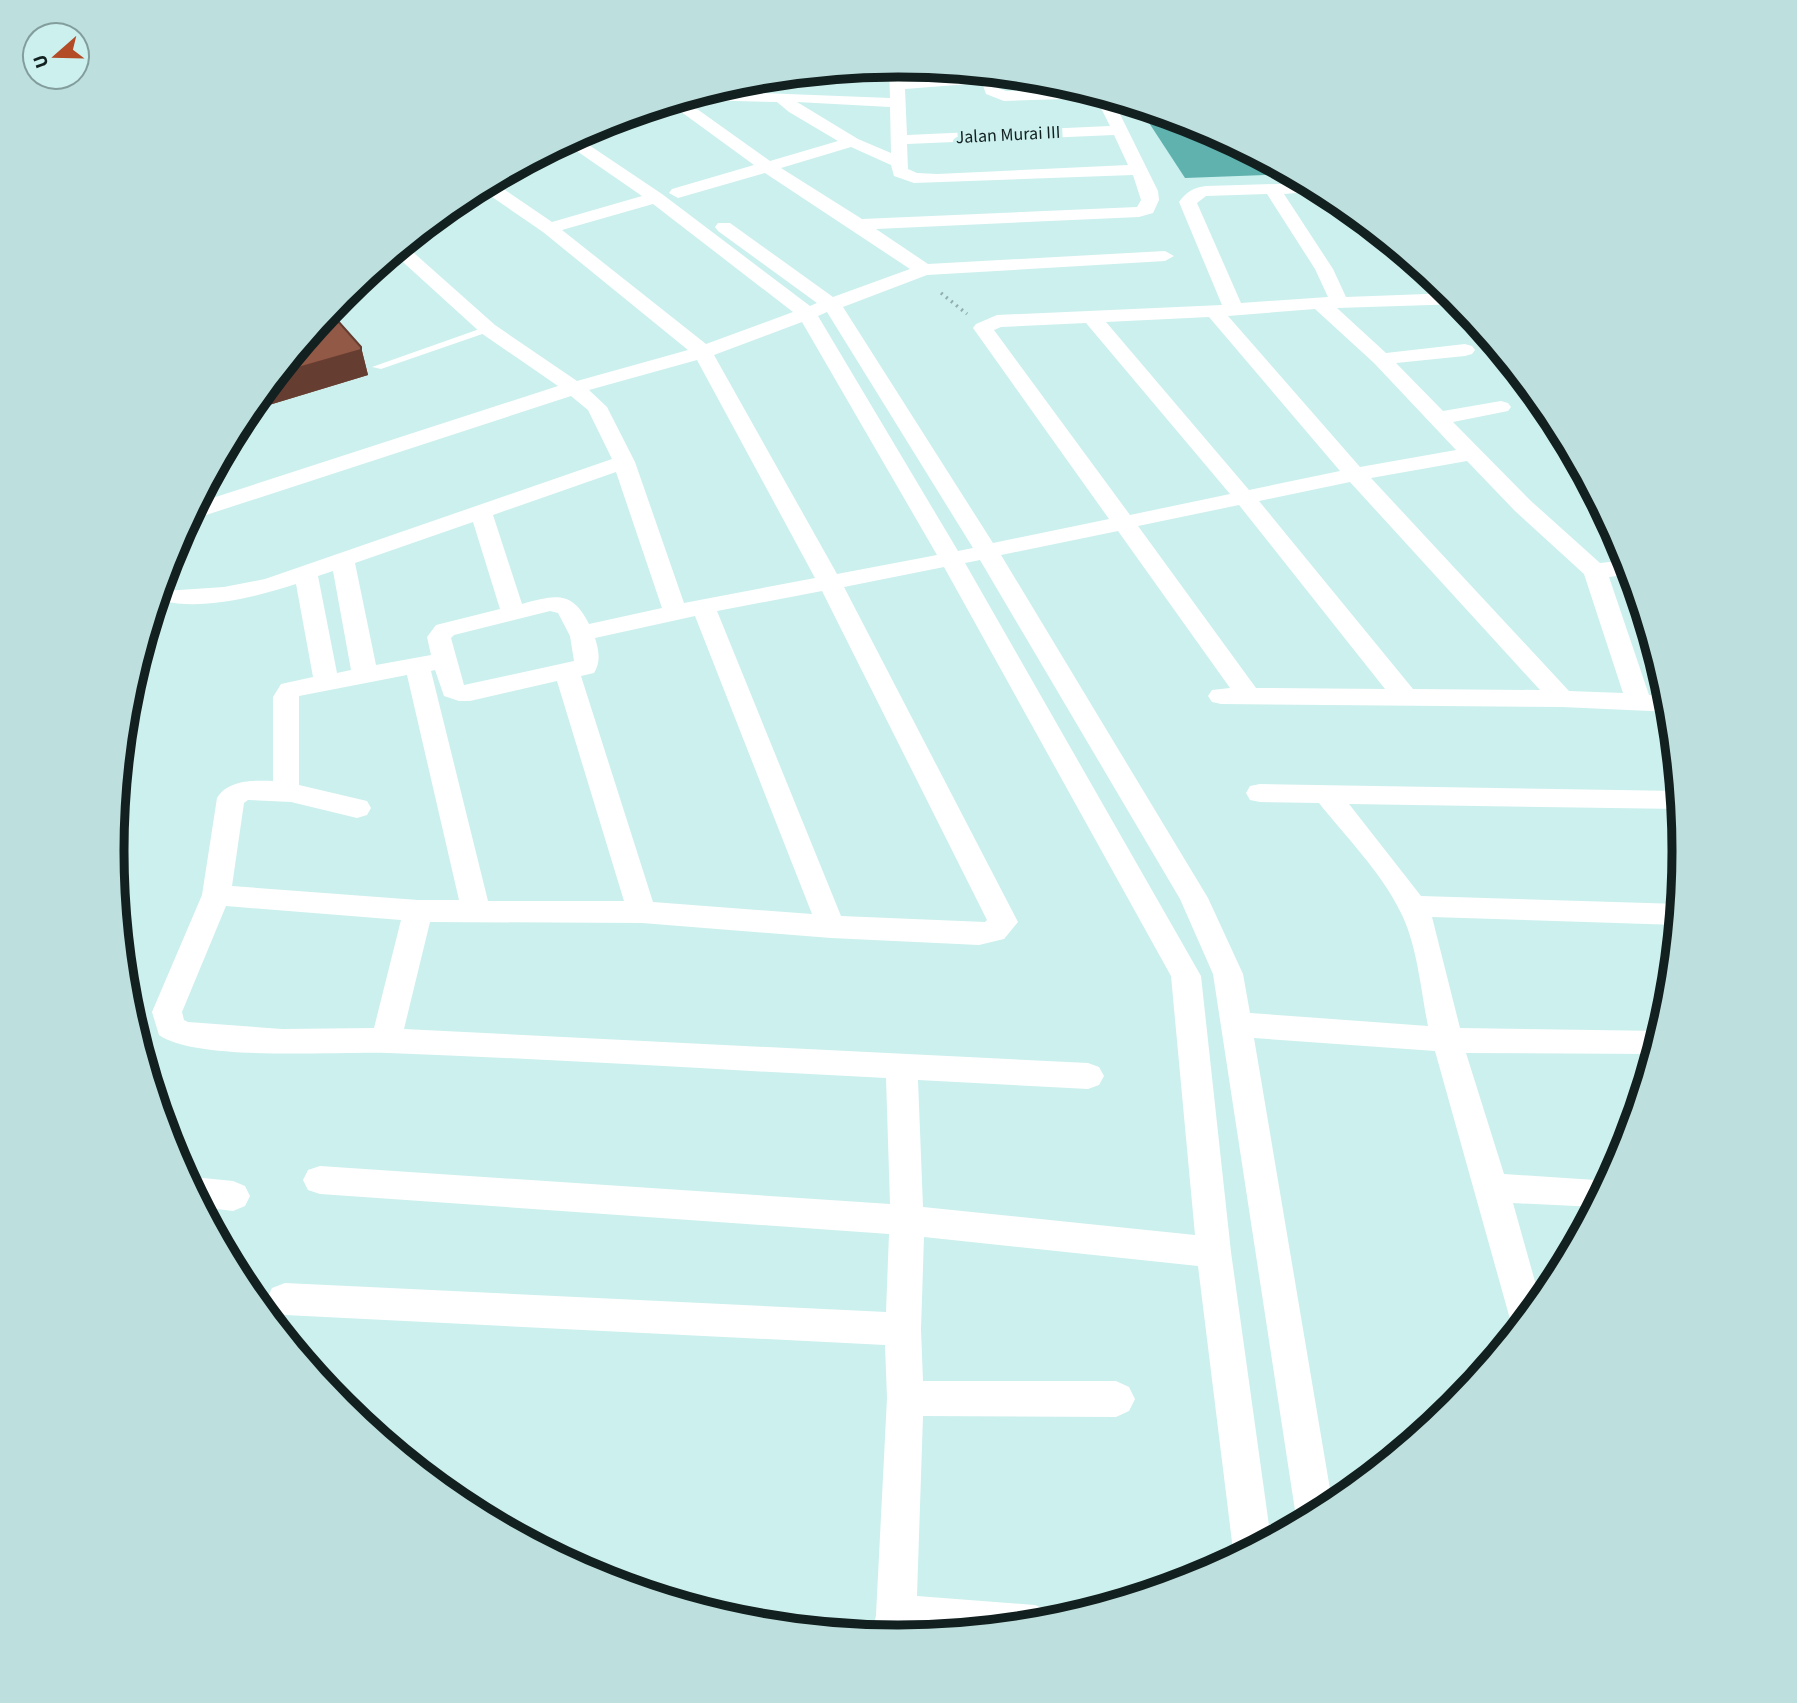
<svg xmlns="http://www.w3.org/2000/svg" width="1797" height="1703" font-family="'Source Sans 3',sans-serif">
<rect width="100%" height="100%" fill="#ccf0ee"/>
<path fill="#60b2af" d="M1138,106l62,19 92,49 -107,4z"/>
<g fill="none" stroke-linecap="round" stroke-linejoin="round">
<path stroke="#91aead" stroke-width="3.5" stroke-dasharray="2 4.5" stroke-linecap="butt" d="M941,293l26,21"/>
<path fill="#fff" fill-rule="evenodd" d="M488,326l5,3 -2,2 -110,38 -9,-2z"/>
<path fill="#fff" fill-rule="evenodd" d="M899,65h6v15l78,-7 31,3 -3,3 -14,2 1,7 8,3 76,-2 30,9 46,93 1,9 -6,13 -14,4 -263,12 52,35 237,-13 9,5 -9,5 -238,14 -84,32 150,236 116,-24 -136,-191 3,-4 21,-9 225,-10 -43,-103c8,-11 14,-14 27,-16l103,-3 15,8 -40,3 49,75 13,28 107,-4 9,11 -125,4 49,45 79,-9 7,2 3,4 -3,4 -7,2 -69,7 47,48 58,-10 7,2 3,4 -3,4 -55,11 78,79 69,62 28,-3 4,14 -23,3 40,118 20,1 3,16 -110,-5 -341,-3 -9,-2 -4,-6 4,-6 18,-2 -112,-157 -117,24 207,343 35,76 7,39 178,13c-7,-35 -11,-83 -28,-115 -19,-39 -54,-74 -81,-108l-59,-1 -10,-2 -4,-7 4,-7 10,-2 419,7 2,18 -332,-5 72,92 259,8 -2,21 -246,-8 28,111 202,3 -7,23 -189,-1 38,121 106,7 -14,26 -83,-4 28,100 -23,28 -8,-12 -75,-268 -181,-13 79,469 -34,18 -3,-8 -83,-543 -33,-75 -200,-339 -15,3 236,413 30,276 40,288 -34,18 -4,-8 -35,-284 -274,-29 -3,92 2,52h193l13,6 6,12 -6,12 -13,6 -193,-1 -6,180 118,9 14,6 5,11 -156,16 -26,-2 4,-21 11,-217 -2,-53 -600,-30 -13,-5 -5,-11 5,-11 13,-5 601,29 3,-78 -569,-40 -12,-4 -5,-10 5,-10 12,-4 570,38 -4,-126c-165,-8 -331,-19 -497,-25 -52,-2 -192,9 -230,-18l-7,-23 50,-117 15,-97c11,-18 36,-18 56,-17v-84l8,-13 32,-7 -17,-93c-36,12 -95,27 -132,17l-4,-5 4,-5 60,-4 41,-8 347,-120 -24,-49 -17,-14 -371,121 -11,1 8,-15 361,-117 -77,-53 -88,-80 12,-8 90,80 82,56 111,-31 -145,-118 -64,-44 13,-7 60,41 90,-26 -71,-49 -10,-3 12,-6 10,3 79,53 148,112 7,-3 -99,-72 -3,-4 3,-4h12l103,74 77,-28 -145,-96 -87,25 -9,-5 3,-4 82,-24 -85,-62 14,-4 87,62 68,-20 -49,-29 -12,-10 -81,-2 -7,-3 21,-6 180,7 -1,-32zM982,83l4,11 18,7 92,-3 14,28 -203,9 -2,-46zM797,102l93,5 1,46 -33,-14zM1114,135l14,30 -191,9 -20,-1 -9,-4 -1,-25zM851,147l40,18 3,11 20,7 219,-8 8,25 -4,7 -275,12 -81,-51zM1267,194l48,75 13,28 -87,6 -44,-100 9,-7zM653,204l140,108 -87,32 -144,-114zM1315,309l59,54 82,87 -96,17 -132,-151zM827,312l146,236 -15,3 -140,-235zM1209,317l131,154 -91,19 -143,-168zM802,322l135,233 -100,19 -123,-219zM1086,323l144,171 -100,21 -136,-185 7,-3zM697,360l118,218 -131,25 -49,-141 -28,-55 -18,-17zM1467,461l48,50 69,63 39,119 -54,-2 -198,-213zM616,472l46,136 -73,16c-17,-34 -34,-29 -67,-20l-29,-89zM1350,482l190,208 -127,-1 -154,-188zM1239,505l146,184 -129,-1 -118,-162zM473,522l27,87 -64,16 -9,12 4,18 -55,10 -21,-102zM944,567l227,409 24,259 -272,-28 -5,-127 170,9 11,-4 5,-9 -5,-9 -11,-4 -684,-34 26,-107 212,1 189,15 148,7 25,-6 14,-17 -174,-335zM333,571l18,99 -14,3 -19,-97zM822,591l165,329 -2,2 -144,-6 -124,-305zM550,611l8,2 12,23 4,25 -110,24 -13,-47 3,-3zM695,616l117,298 -159,-12 -72,-226 13,-3c7,-11 5,-22 1,-35zM435,670l9,26 15,5h11l87,-20 67,220h-136l-57,-230zM407,675l52,225h-41l-186,-14 12,-83 4,-3 43,2 66,16 10,-3 4,-7 -4,-7 -68,-16v-89zM226,906l175,14 -27,108 -92,1 -94,-7 -4,-2 -2,-8z
M193,1177l40,4 12,5 5,10 -5,10 -12,5 -32,-4 -15,-27z"/>
</g>
<path fill="#7e4d3c" d="M329,311l32,36 7,28 -99,30 -8,-11z"/>
<path fill="#663e31" d="M361,347l7,28 -99,30 -5,-15 13,-16z"/>
<path fill="#925946" stroke="#663e31" stroke-width="2" d="M329,311l32,36v3l-84,24z"/>
<g text-anchor="middle" dominant-baseline="central" stroke-width="7" stroke-linejoin="round" paint-order="stroke">
<g font-size="18" fill="#122020" stroke="#ccf0ee">
<text transform="translate(1008 135) rotate(-3)">Jalan Murai III</text>
</g>
</g>
<path d="M0 0H1797V1703H0ZM124 851a774 774 0 1 1 1548 0a774 774 0 1 1-1548 0Z" fill="#bddfde" fill-rule="evenodd"/>
<path fill="none" stroke="#122020" stroke-width="9" d="M124 851a774 774 0 1 1 1548 0a774 774 0 1 1-1548 0Z"/>
<g transform="translate(56 56) rotate(250)"><circle r="33" fill="#ccf0ee" stroke="#829d9c" stroke-width="2"/>
<path d="M0-5L12 26L0 18L-12 26Z" fill="#b34b26"/>
<text y="-10" font-size="19" font-weight="bold" text-anchor="middle" fill="#122020">U</text>
</g>
</svg>
